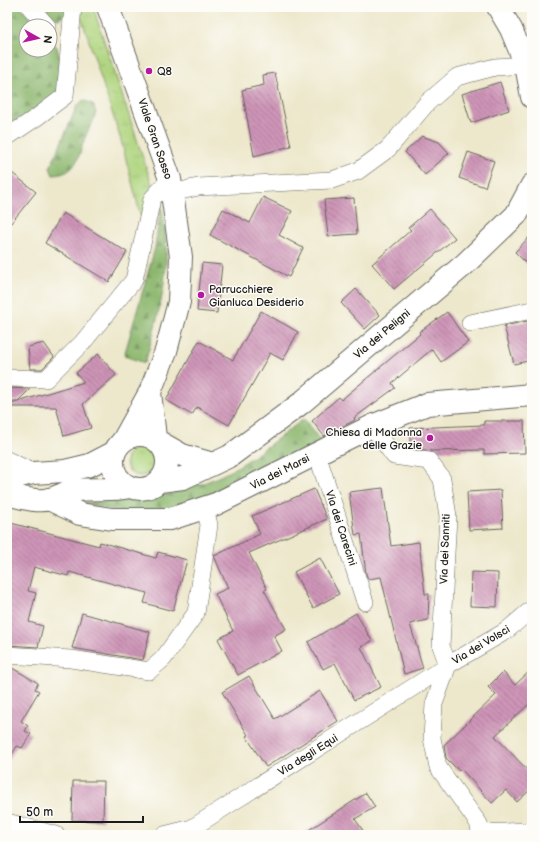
<svg xmlns="http://www.w3.org/2000/svg" width="539" height="842" font-family="'Balsamiq Sans',sans-serif">
<defs>
<pattern id="grass-tufts" width="24" height="20" patternUnits="userSpaceOnUse"><rect width="24" height="20" fill="#aed47d"/><path d="M3 7l-1-3M5 7V3M7 7l1-3M15 17l-1-3M17 17v-4M19 17l1-3" fill="none" stroke="#95b56b"/></pattern>
<pattern id="forest-firs" width="22" height="20" patternUnits="userSpaceOnUse"><rect width="22" height="20" fill="#8ab66c"/><path d="M5 1l3.5 6h-7zM16 11l3.5 6h-7z" fill="#709358"/></pattern>
<pattern id="building-back-hatch" width="6" height="6" patternUnits="userSpaceOnUse"><rect width="6" height="6" fill="#ce94b7"/><path d="M-1 5l2 2M0 0l6 6M5-1l2 2" fill="none" stroke="#a67894"/></pattern>
</defs>
<rect width="100%" height="100%" fill="#fdfcf7"/>
<filter id="ink" filterUnits="userSpaceOnUse"><feTurbulence type="fractalNoise" baseFrequency=".025" numOctaves="2"/><feDisplacementMap in="SourceGraphic" scale="8" xChannelSelector="R" yChannelSelector="G"/><feConvolveMatrix kernelMatrix="1 2 1 2 8 2 1 2 1" color-interpolation-filters="sRGB"/></filter>
<filter id="wash" filterUnits="userSpaceOnUse"><feTurbulence type="fractalNoise" baseFrequency=".012" numOctaves="4" result="noise"/><feDisplacementMap in="SourceGraphic" scale="16" xChannelSelector="R" yChannelSelector="G"/><feGaussianBlur stdDeviation="0.9" result="paint"/><feColorMatrix in="noise" values="0 0 0 0 0 0 0 0 0 0 0 0 0 0 0 0 0 1.4 0 .05"/><feComposite in="paint" operator="in"/></filter>
<g filter="url(#wash)">
<rect width="100%" height="100%" fill="#ede8cc"/>
<path fill="url(#grass-tufts)" stroke="#65784c" d="M78,7h15l59,178 -10,36 -21,-81z
M126 462a14 14 0 1 1 28 0a14 14 0 1 1-28 0Z"/>
<path fill="url(#forest-firs)" stroke="#536944" d="M7,7h14l17,19h-12v24h24v-11l7,8 2,9 2,23 -4,17 -28,23 -22,2z
M40,7h29l-4,8 -6,4 -11,-4z
M83,100l10,4 3,9c-3,8 -8,17 -11,25 -7,19 -8,36 -32,37l-3,-7 27,-62z
M161,203c12,63 1,100 -16,160l-21,-7 31,-108z
M304,419l18,24 -113,57 -70,15 -64,-13c53,1 110,-6 157,-32 25,-14 48,-34 72,-51z"/>
<g id="blocks">
<path fill="url(#building-back-hatch)" d="M275,73l16,73 -37,10 -12,-66 22,-5 -1,-10z
M500,82l9,28 -38,13 -9,-29z
M422,136l17,6 10,11 -24,22 -20,-23z
M468,152l26,9 -9,26 -26,-9z
M7,169l29,23 -29,36z
M263,197l29,14 -13,24 24,13 -14,29 -79,-42 13,-26 27,14z
M354,198l3,36 -29,2 -4,-36z
M430,209l25,29 -61,51 -22,-25 39,-34 -3,-2z
M63,213l64,39 -18,30 -64,-39z
M532,234v35l-17,-17z
M202,263l20,2 -5,48 -20,-2z
M356,289l24,26 -15,14 -24,-26z
M261,311l37,21 -15,28 -13,-7 -41,72 -32,-18 -5,8 -26,-15 33,-59 34,19z
M447,312l21,30 -27,20 -9,-13 -40,34 3,5 -41,30 1,2 -31,16 -12,-15 27,-24 2,3 79,-66 -1,-2z
M532,320v40l-18,4 -10,-38z
M44,343l10,14 -12,12h-12l-2,-22z
M98,354l18,21 -33,29 8,24 -27,8 -8,-29h-45v-3l73,-22 -8,-9z
M7,388l23,1 -12,12h-11z
M484,421h40l1,32 -41,1v-4l-52,1 -22,-3v-20l74,-3z
M383,488l8,58 28,-4 6,52h4l-1,26 -18,4 13,44 -19,6 -23,-97 -13,2 -2,-5 -5,-40 -6,1 -6,-43z
M314,489l13,30 -78,34 18,36 -3,1 22,39 -12,7 8,15 -44,24 -20,-36 15,-8 -18,-37 13,-6 -14,-32 46,-22 -8,-18z
M501,490l2,38 -34,2 -2,-38z
M7,522l92,24 1,-4 56,16 2,-6 29,8 -14,51 -29,-8 3,-10 -78,-21 -1,4 -34,-9 -6,24 8,2 -7,29 14,4 -5,21 -31,-2z
M320,558l19,36 -26,14 -19,-36z
M471,572l27,1 -1,34 -27,-1z
M82,613l68,19 -7,28 -71,-12z
M356,613l16,28 -11,6 20,40 -27,13 -19,-37 -12,6 -15,-27z
M7,665l31,18 -3,6 4,2 -18,30 7,5 -3,5 6,3 -9,14 -5,-2 -10,17z
M532,669v32l-37,35 37,39v13l-15,14 -11,-12 -14,13 -31,-34 -2,2 -13,-13 -2,-13 52,-50 -8,-8 15,-15 12,13z
M249,676l26,43 45,-28 18,30 -72,46 -20,-31 2,-1 -26,-43z
M73,781h31l-1,40 -31,-1z
M366,793l9,14 -20,12 11,16h-65z"/>
</g>
</g>
<g filter="url(#ink)">
<use href="#blocks" fill-opacity="0" stroke="#65635a" stroke-width="1"/>
<g fill="none" stroke-linecap="round" stroke-linejoin="round">
<defs>
<path id="minor" d="M30,7l17,19
M7,137l30,-20 28,-21 8,-89
M172,193l26,-6 134,-7 26,-9 30,-22 39,-46 30,-26 38,-10 31,-2
M470,323l62,-13
M7,378l39,1 37,-37 51,-62 18,-81 18,-20
M372,426l22,30 35,5 13,18 6,37 -7,130 7,19
M317,454l48,148
M7,460l17,8 3,7
M7,655l64,4 78,12 14,-12 33,-46 13,-88 -4,-17
M448,665l-14,39 -2,34 6,29 41,57 1,9
M7,822l49,13
M480,833l52,-2
M164,835l28,-7 256,-163 58,-34 26,-22"/>
<path id="secondary" d="M108,7l62,172 11,78 -2,45 -13,49 -16,41 -26,47
M150,392l5,46
M49,499l31,15 32,5h58l46,-15 156,-78 55,-22 105,-9"/>
<path id="primary" d="M498,7l13,22 15,36 6,32
M113 462a27 27 0 1 1 54 0a27 27 0 1 1-54 0Z
M161,443l21,12 31,9
M7,479l26,-6 32,-2 25,-6 25,-13
M160,481l23,-3 47,-22 70,-52 165,-140 51,-49 16,-30
M7,494c13,3 30,9 43,5 10,-3 17,-8 27,-9 18,-2 35,1 53,-3"/>
</defs>
<use href="#minor" stroke="#65635a" stroke-width="18"/>
<use href="#secondary" stroke="#65635a" stroke-width="24"/>
<use href="#primary" stroke="#65635a" stroke-width="24"/>
<use href="#minor" stroke="#fff" stroke-width="17"/>
<use href="#secondary" stroke="#fff" stroke-width="22"/>
<use href="#primary" stroke="#fff" stroke-width="22"/>
</g>
</g>
<g fill="#b5179e" stroke="#fdfcf7" stroke-width="1.5">
<circle cx="149" cy="71" r="4"/>
<circle cx="201" cy="295" r="4"/>
<circle cx="430" cy="438" r="4"/>
</g>
<g text-anchor="middle" dominant-baseline="central" stroke-width="3" stroke-linejoin="round" paint-order="stroke">
<g font-size="11" fill="#1c1c1c" stroke="#fdfcf7" text-anchor="start">
<text x="157" y="71">Q8</text>
<text x="209" y="289">Parrucchiere<tspan x="209" dy="13">Gianluca Desiderio</tspan></text>
<text x="422" y="432" text-anchor="end">Chiesa di Madonna<tspan x="422" dy="13">delle Grazie</tspan></text>
</g>
<g font-size="11" fill="#1c1c1c" stroke="#fdfcf7">
<text transform="translate(155 139) rotate(71)">Viale Gran Sasso</text>
<text transform="translate(382 334) rotate(-40)">Via dei Peligni</text>
<text transform="translate(280 472) rotate(-27)">Via dei Marsi</text>
<text transform="translate(341 528) rotate(72)">Via dei Carecini</text>
<text transform="translate(445 549) rotate(-88)">Via dei Sanniti</text>
<text transform="translate(481 645) rotate(-31)">Via dei Volsci</text>
<text transform="translate(308 755) rotate(-32)">Via degli Equi</text>
</g>
</g>
<rect width="539" height="842" fill="none" stroke="#fdfcf7" stroke-width="24"/>
<g transform="translate(38 38) rotate(98)"><circle r="19" fill="#fdfcf7" stroke="#a3a29f"/>
<path d="M0-3L7 15L0 10L-7 15Z" fill="#b5179e"/>
<text y="-6" font-size="11" font-weight="bold" text-anchor="middle" fill="#1c1c1c">N</text>
</g>
<path d="M20 816v6h123v-6" fill="none" stroke="#1c1c1c" stroke-width="2"/>
<text x="26" y="816" font-size="12" fill="#1c1c1c" stroke="#fdfcf7" stroke-width="3" paint-order="stroke">50 m</text>
</svg>
